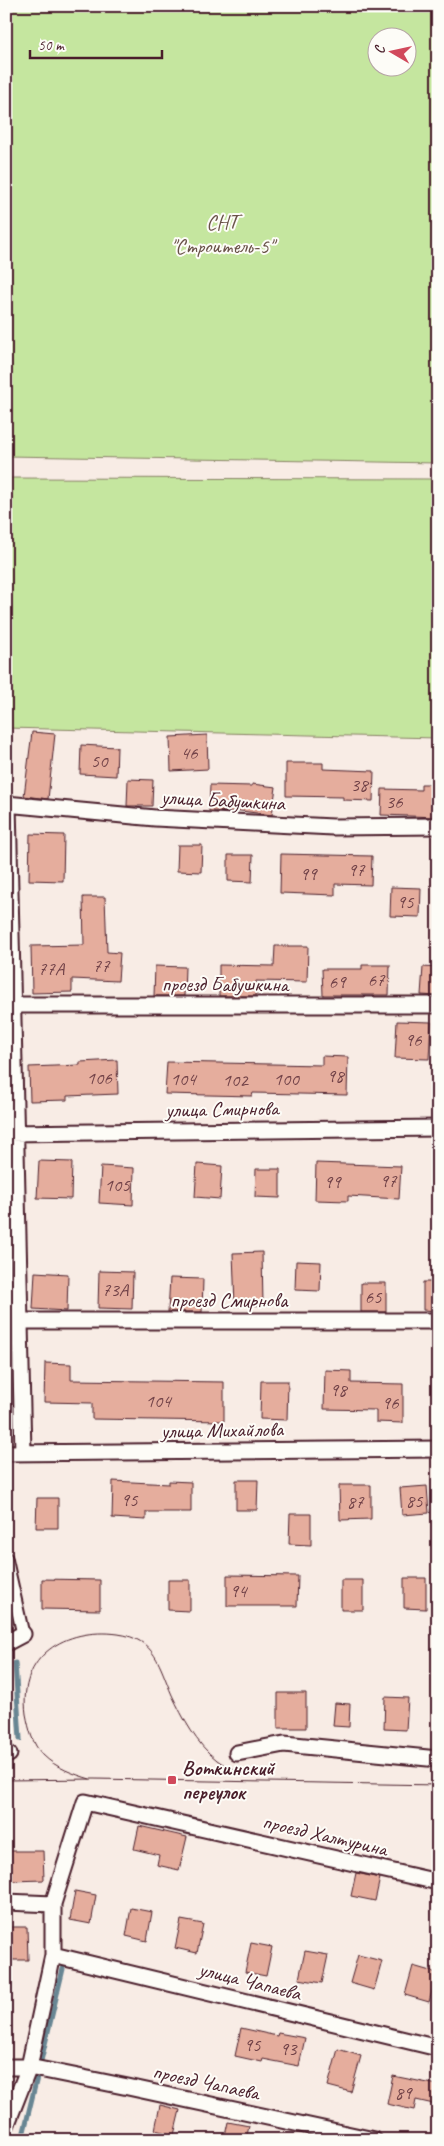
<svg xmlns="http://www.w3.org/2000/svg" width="444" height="2146" font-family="Caveat,sans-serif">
<rect width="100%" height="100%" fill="#f8ece5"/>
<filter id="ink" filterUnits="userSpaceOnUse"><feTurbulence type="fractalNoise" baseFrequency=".02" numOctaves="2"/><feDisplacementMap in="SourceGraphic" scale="10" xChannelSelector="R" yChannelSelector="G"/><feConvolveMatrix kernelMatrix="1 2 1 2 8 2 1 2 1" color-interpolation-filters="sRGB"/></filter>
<g filter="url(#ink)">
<path fill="#c5e69f" stroke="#888265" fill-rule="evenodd" d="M6,6h432v457l-432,-7zM376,38h30v30h-30z
M6,478l432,1v259l-432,-10z"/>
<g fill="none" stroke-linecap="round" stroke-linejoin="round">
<path stroke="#688693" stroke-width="5" d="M15,1663l5,76
M22,2140l41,-171"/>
</g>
<path fill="#e5ad9d" stroke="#4a1f2b" d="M32,732l23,2 -7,65 -24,-3z
M207,735l1,34 -37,2 -1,-34z
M81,745l36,2 -1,29 -36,-2z
M286,763h37v6l51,2 -1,30 -30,-1v-3l-57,-1z
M128,779l25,1 -1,26h-25z
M252,784l24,3 -4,28 -39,-5v2l-24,-1 1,-26 42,1z
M421,784h17v33l-57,-2 1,-26 39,1z
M30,834l34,1 -1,46 -34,-1z
M178,845h24l-1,27 -24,-1z
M281,854l91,2 -1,29 -36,-1v11l-55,-2z
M228,855h25l-1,27 -24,-1z
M391,887l30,1 -1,29 -30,-1z
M83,897h22l2,55 13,1 -2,28 -46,-2v13l-40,1 -1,-47 53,-1z
M275,946h33l-1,36 -51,-1v15h-37v-31l55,1z
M362,965h28l-1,30h-66l-1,-26h40z
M155,966l30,1 -1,29h-30z
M423,967l15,1v28l-17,-1z
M397,1021l34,1 -2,37 -34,-1z
M322,1056l26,1 -1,38 -94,-2 -1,3 -87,-2 2,-32 155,3z
M117,1060l1,34 -51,2v4l-37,1 -1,-34 51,-2v-3z
M39,1161l33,1 -1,37 -34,-1z
M316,1163l85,3 -2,33 -51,-3v5l-33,-1z
M197,1164l25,2 -2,33 -25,-2z
M101,1166l33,2 -1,37 -34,-2z
M256,1169h24v29l-25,-1z
M262,1252l1,53 -28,1 -2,-53z
M296,1261l25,1 -1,29 -25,-1z
M99,1271l34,1 -1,37 -34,-1z
M35,1272l33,2 -1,37 -34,-2z
M170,1278l33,1 -1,33h-34z
M423,1282h15v29l-15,-1z
M361,1283h25v29h-25z
M45,1363l26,1v16l153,2v39l-132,-2v-16l-48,-1z
M325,1370l26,1v12l52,1v39l-27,-1v-12l-52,-1z
M261,1381h27l-1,39 -27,-1z
M236,1480h22l-1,30h-21z
M113,1481l56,3v-3l22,1v30h-45v8l-34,-2z
M339,1485h32v34l-31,1z
M427,1486l2,27 -27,2 -2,-27z
M37,1498h21v30h-22z
M290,1514h21v31l-22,-1z
M227,1575l71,1 -1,30h-70z
M404,1578h22v31l-22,-1z
M42,1579l58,1v30l-58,-1z
M168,1580h22v31l-22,-1z
M341,1580h22v30h-22z
M278,1693h28v35h-28z
M385,1697l23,1 -2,32 -22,-1z
M335,1703l15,1 -1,23 -16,-1z
M139,1826l48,11 -8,33 -22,-5 2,-10 -25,-6z
M10,1851h33l1,29 -33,1z
M356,1873l24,5 -5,23 -24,-5z
M75,1891l21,4 -5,29 -21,-4z
M131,1908l21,4 -5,29 -21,-5z
M181,1920l22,4 -6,29 -22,-5z
M6,1927h21l1,33h-22z
M251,1943l21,4 -6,29 -21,-4z
M305,1951l23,4 -6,28 -23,-4z
M358,1955l24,6 -8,29 -24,-7z
M413,1966l24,7 -8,29 -24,-7z
M241,2028l36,8 1,-3 27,5 -6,28 -36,-7 -1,3 -27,-6z
M338,2049l23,7 -10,36 -23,-6z
M393,2076l45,9v20l-22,-5 -2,10 -27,-6z
M160,2105l20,5 -6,25 -19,-5z
M228,2122l21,4 -3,14h-22z"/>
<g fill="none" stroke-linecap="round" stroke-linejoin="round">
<defs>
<path id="pedestrian" d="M6,1558l17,76"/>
<path id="minor" d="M6,804l149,14 178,9 105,-1
M8,804l15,649
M13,1005h425
M8,1133l430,-5
M20,1321h418
M6,1453l432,-4
M6,1643l17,-9
M237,1753l47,-9 154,15
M6,1754h3
M6,1902l47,2
M53,1955l385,93
M6,2067h23l99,20 246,53
M6,2126l23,-59 24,-112v-51l32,-102 353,80"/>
</defs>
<use href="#pedestrian" stroke="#4a1f2b" stroke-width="15"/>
<use href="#minor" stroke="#4a1f2b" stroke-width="19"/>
<use href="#pedestrian" stroke="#fdfcf7" stroke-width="11"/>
<use href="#minor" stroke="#fdfcf7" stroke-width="15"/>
<path stroke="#4a1f2b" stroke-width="1" d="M90,1779c-16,-5 -34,-11 -47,-24 -11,-11 -14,-26 -17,-41 -8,-58 39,-87 92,-80 38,5 41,32 54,61 11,23 24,49 45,65 12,9 27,13 42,17
M6,1780l88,-1 344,6"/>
</g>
</g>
<rect fill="#d1495b" stroke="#fdfcf7" stroke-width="2" x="167" y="1775" width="10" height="10" rx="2.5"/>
<g text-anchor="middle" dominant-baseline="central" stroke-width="4" stroke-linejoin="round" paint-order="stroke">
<g font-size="19" fill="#714248">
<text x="189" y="753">46</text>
<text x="99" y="761">50</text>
<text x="359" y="785">38</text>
<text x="394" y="802">36</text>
<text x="356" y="870">97</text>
<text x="308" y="874">99</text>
<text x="405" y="902">95</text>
<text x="101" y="966">77</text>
<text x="51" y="969">77А</text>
<text x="376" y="980">67</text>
<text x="337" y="982">69</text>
<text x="413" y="1040">96</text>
<text x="335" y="1076">98</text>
<text x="99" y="1078">106</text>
<text x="183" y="1079">104</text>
<text x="286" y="1079">100</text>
<text x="235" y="1080">102</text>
<text x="388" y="1181">97</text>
<text x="332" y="1182">99</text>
<text x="117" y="1185">105</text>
<text x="115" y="1290">73А</text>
<text x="373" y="1297">65</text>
<text x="338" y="1390">98</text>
<text x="158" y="1401">104</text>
<text x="390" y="1403">96</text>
<text x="129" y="1500">95</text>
<text x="414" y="1501">85</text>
<text x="355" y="1502">87</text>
<text x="238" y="1591">94</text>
<text x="252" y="2045">95</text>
<text x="288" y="2049">93</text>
<text x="403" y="2093">89</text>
</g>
<g font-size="21" fill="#695148" stroke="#fdfcf7">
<text x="222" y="222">СНТ<tspan x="222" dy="24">"Строитель-5"</tspan></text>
</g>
<g font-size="21" fill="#4a1f2b" stroke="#fdfcf7">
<text transform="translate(223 800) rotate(3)">улица Бабушкина</text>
<text x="225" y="984">проезд Бабушкина</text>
<text transform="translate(222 1109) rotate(-1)">улица Смирнова</text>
<text x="229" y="1300">проезд Смирнова</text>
<text transform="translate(222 1430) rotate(-1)">улица Михайлова</text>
<text transform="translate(325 1835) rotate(13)">проезд Халтурина</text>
<text transform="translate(250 1981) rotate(14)">улица Чапаева</text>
<text transform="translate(206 2082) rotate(12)">проезд Чапаева</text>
</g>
<g font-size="21" font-weight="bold" fill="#4a1f2b" stroke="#fdfcf7" text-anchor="start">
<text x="182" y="1768">Воткинский<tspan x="182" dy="24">переулок</tspan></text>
</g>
</g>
<rect width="444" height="2146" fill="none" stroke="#fdfcf7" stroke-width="25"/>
<rect x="12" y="12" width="419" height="2121" fill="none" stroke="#4a1f2b" stroke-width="2" filter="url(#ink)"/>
<g transform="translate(392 52) rotate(279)"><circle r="24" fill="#fdfcf7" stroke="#b5a4a5"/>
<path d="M0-4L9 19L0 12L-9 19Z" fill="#d1495b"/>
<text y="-8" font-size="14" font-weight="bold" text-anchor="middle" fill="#4a1f2b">С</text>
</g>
<path d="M30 50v8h132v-8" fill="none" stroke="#4a1f2b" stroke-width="2.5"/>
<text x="38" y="50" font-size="15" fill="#4a1f2b" stroke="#fdfcf7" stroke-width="4" paint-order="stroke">50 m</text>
</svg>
